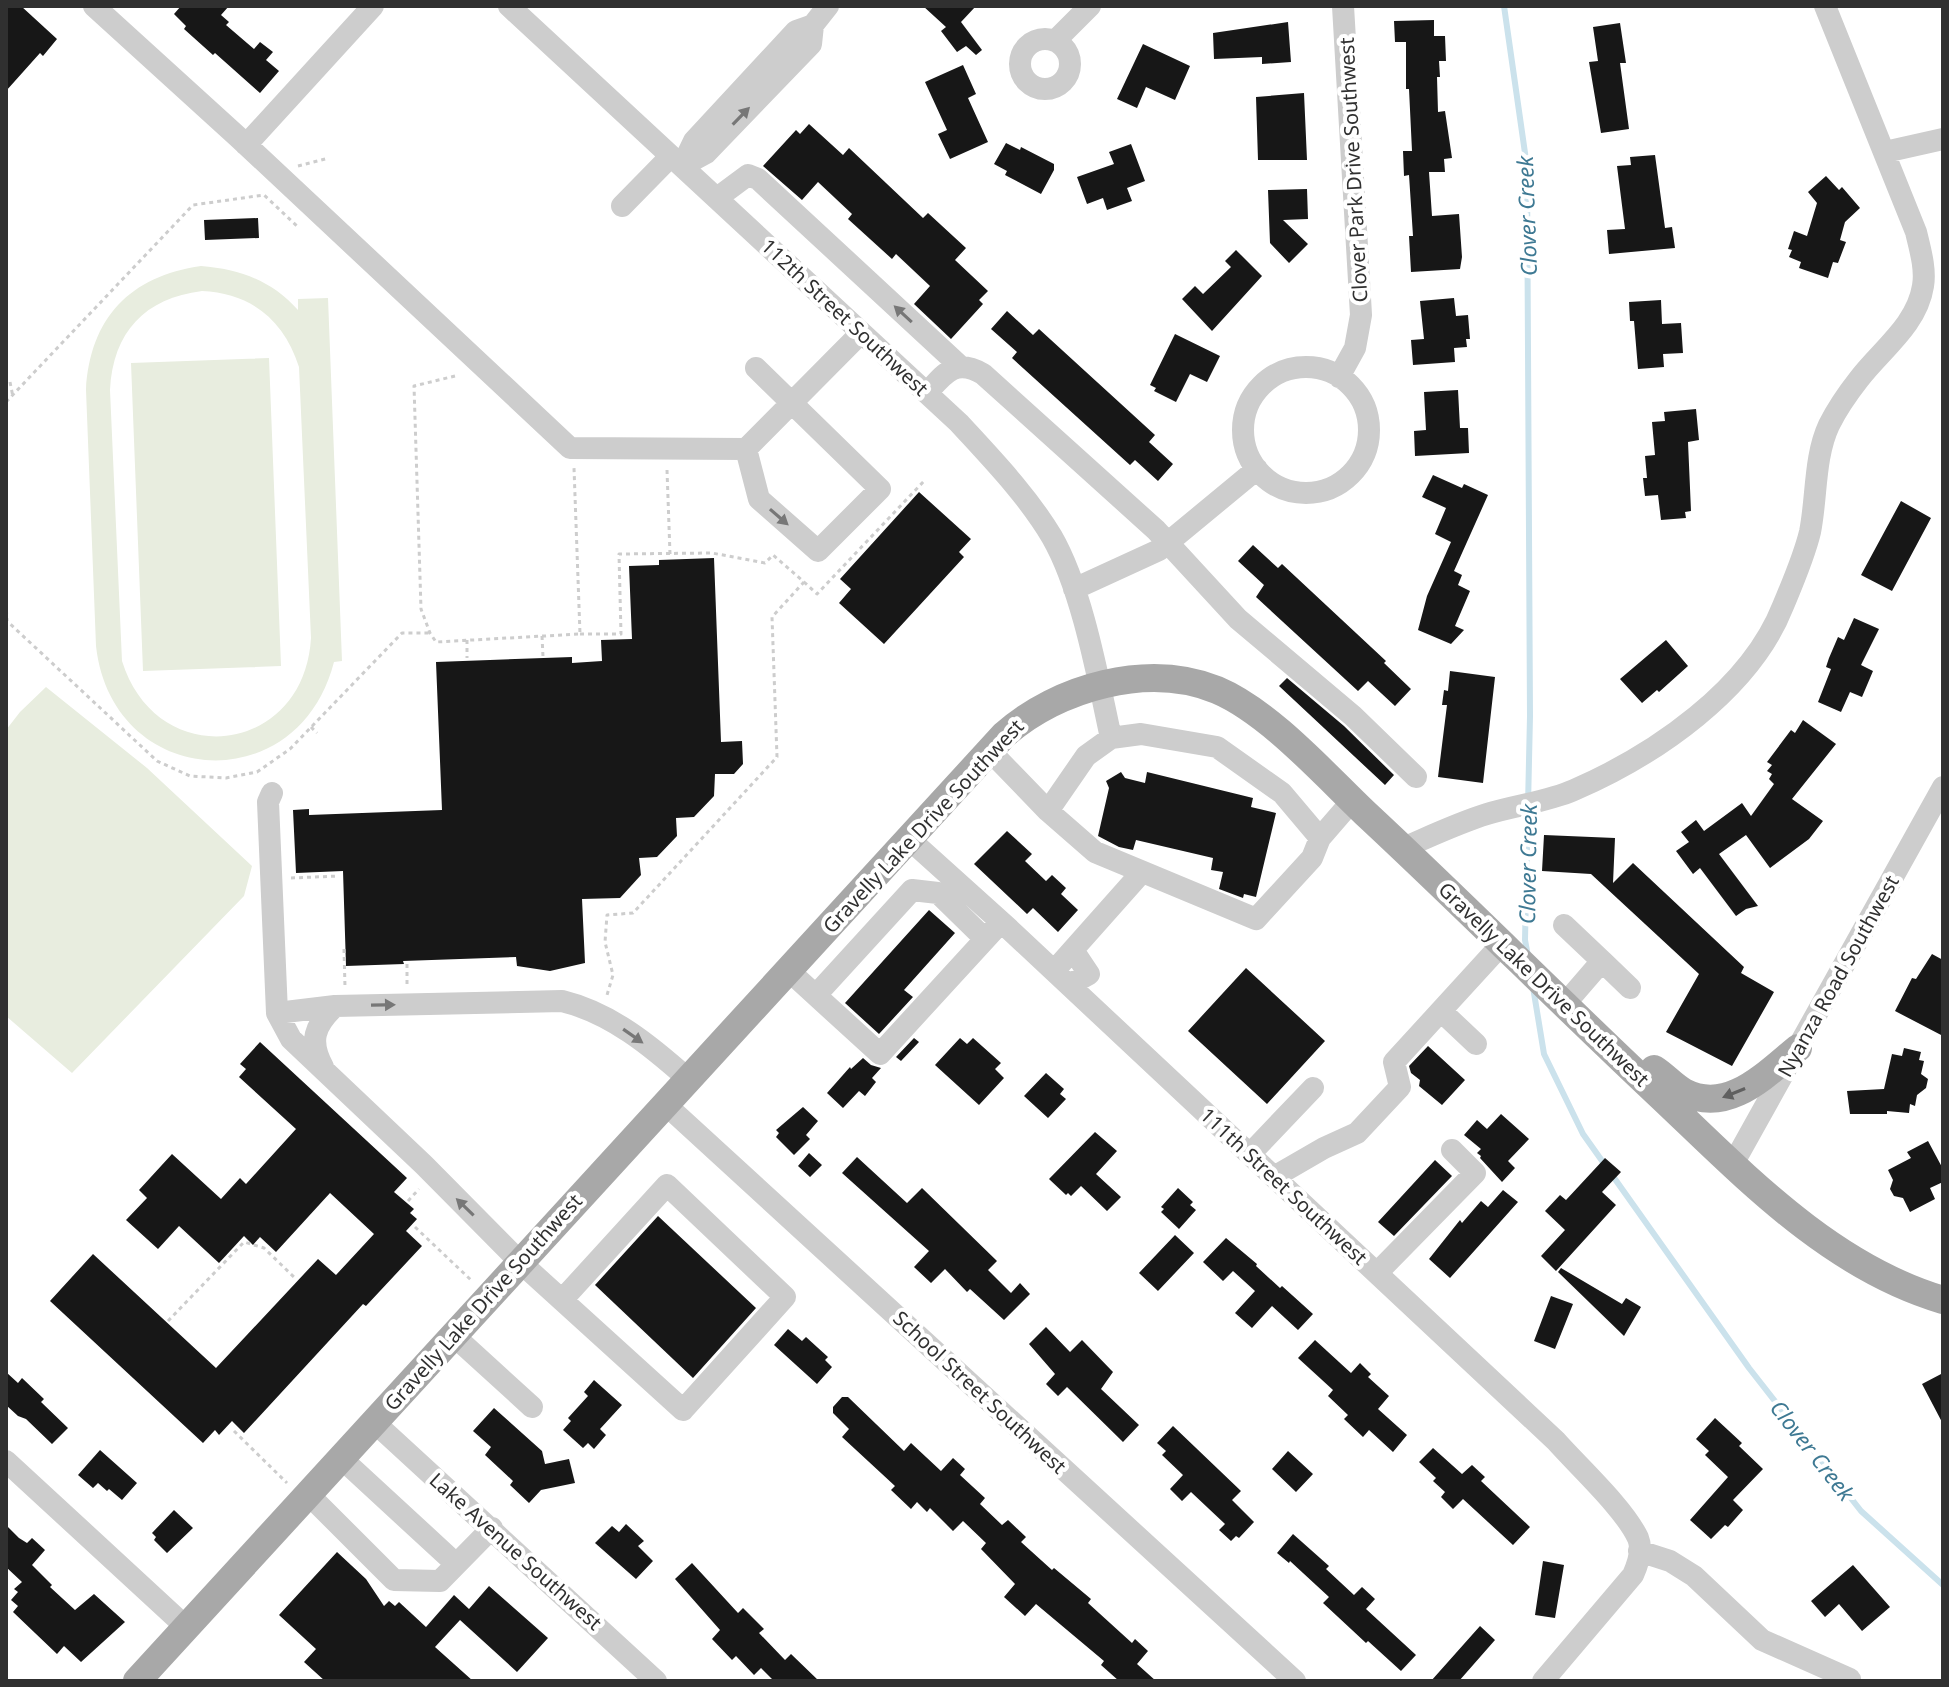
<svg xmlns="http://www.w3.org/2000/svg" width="1949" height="1687" font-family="'Noto Sans',sans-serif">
<rect width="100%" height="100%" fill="#fff"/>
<path fill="#e8eddf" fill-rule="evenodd" d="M201,266c39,3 71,15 97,44v-11l30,-1 14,363 -8,1c-36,140 -222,127 -238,-16l-10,-256c4,-72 44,-114 115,-124zM202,291c49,2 82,29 97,76l12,271c-7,118 -154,135 -189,23l-12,-271c3,-58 35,-92 92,-99z
M269,358l12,308 -138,5 -12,-308z
M46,687l101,81 105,98 -8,30 -172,177 -66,-57v-286l14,-18z"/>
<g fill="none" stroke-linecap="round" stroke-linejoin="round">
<path stroke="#cbe2ec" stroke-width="6" d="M1504,6l23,161 3,549 -5,224 3,16
M1533,987l11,67 39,80 166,234 112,143 82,74"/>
</g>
<path fill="#171717" d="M6,6h15l36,33 -14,17 -3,-3 -34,38z
M181,6h48l-8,9 8,7 -3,3 28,24 6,-7 13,10 -7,8 13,11 -19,22 -45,-40 -2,2 -29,-26 2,-3 -12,-12z
M923,6h53l-15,16 21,28 -6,5 -10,-9 -9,6 -16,-21 5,-4z
M1434,20v16h11l1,25h-7l1,16h-3l1,35 7,-1 7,47 -8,1 1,13h-16l3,44 27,-2 3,43 -2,12 -49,3 -2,-36h4l-4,-61 -5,1 -1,-25h9l-3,-62h-3v-47h-11l-1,-21z
M1288,22l3,40 -29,2v-7l-48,2 -1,-26z
M1620,23l6,40h-6l9,66 -28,4 -12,-71 9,-1 -5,-34z
M1143,44l47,22 -15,34 -29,-13 -9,21 -20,-9z
M963,65l13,29 -8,4 20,44 -38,17 -12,-25 9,-4 -22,-48z
M1304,93l3,67h-49l-2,-63z
M809,124l34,31 6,-7 74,70 5,-5 38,35 -11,12 33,31 -9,9 4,4 -32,35 -37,-35 16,-18 -34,-32 -4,5 -44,-40 4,-5 -34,-32 -16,18 -39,-34 33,-36 4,4z
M1006,143l14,7 1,-3 33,17v6l-13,24 -36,-19 2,-4 -13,-7z
M1131,144l14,37 -18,7 5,13 -25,9 -4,-12 -16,6 -10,-27 37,-13 -5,-12z
M1655,155l10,73 7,-1 3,21 -66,6 -2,-24 18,-1 -8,-63 14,-1 -1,-8z
M1826,176l13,14 3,-3 18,21 -15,14 -5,18 6,2 -8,21 -5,-1 -5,16 -29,-10 2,-6 -12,-5 3,-7 -4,-1 6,-18 13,5 10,-33 -9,-11z
M1307,189l1,30 -25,1 25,24 -19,19 -19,-20 -2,-53z
M258,218l1,20 -54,2 -1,-20z
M1236,250l26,26 -50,55 -30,-32 13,-13 8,8 28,-27 -6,-6z
M1454,298l2,18 12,-1 2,24h-4l1,8 -13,1 1,14 -42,3 -2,-25 13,-1 -4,-38z
M1661,300l1,24 19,-1 2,30 -20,1 1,13 -26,2 -4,-48h-4l-1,-19z
M1007,311l26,24 6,-6 116,106 -6,7 24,22 -15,17 -23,-21 -5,5 -118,-107 5,-6 -26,-23z
M1175,334l45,22 -13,26 -17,-8 -14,28 -22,-11 2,-3 -6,-3z
M1458,390l2,38h8l1,25 -54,3 -1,-25 12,-1 -2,-38z
M1696,409l3,31 -11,2 3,69 -6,1 1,6 -25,2 -3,-25 -13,1 -2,-18h4l-2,-22 10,-1 -3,-33 13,-1 -1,-9z
M1433,475l29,13 2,-4 24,11 -34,76 8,4 -4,10 12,6 -15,35 9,4 -13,14 -33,-14 9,-34 24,-54 -16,-8 11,-26 -24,-11z
M919,492l52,47 -12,13 5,5 -80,87 -45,-41 12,-14 -11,-10z
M1901,501l30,17 -39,73 -31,-16z
M1253,545l25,23 4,-4 104,97 -2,2 27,26 -16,17 -27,-25 -10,10 -102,-94 8,-12 -26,-24z
M714,558l7,184 21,-1 1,23 -9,10h-19l-1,22 -20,21 -18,1 1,18 -20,21 -18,1 2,17 -21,23 -38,1 3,64 -35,8 -33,-5 -1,-9 -113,4 1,3 -58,2 -3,-95 -47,2 -3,-63 16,-1v6l133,-5 -6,-148 136,-5v6l30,-2 -1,-21 31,-1 -3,-73 30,-1v-5z
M1854,618l25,11 -18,36 12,6 -11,26 -12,-5 -9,20 -23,-10 13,-33 -5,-2 3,-9 9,-21 6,3z
M1666,640l22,26 -29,26 -2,-2 -15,13 -22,-24z
M1450,671l45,6 -12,106 -45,-6 9,-72h-5l2,-15 4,1z
M1287,678l57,48 50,49 -9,10 -106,-99z
M1803,720l33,24 -44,55 31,22 -14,18 -39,29 -24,-33 -27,19 39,52 -12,3 -10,7 -36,-48 -7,6 -17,-23 13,-9 -8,-10 15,-12 8,11 38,-28 9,13 23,-32 -5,-5 3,-5 -5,-3 5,-6 -5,-3 24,-32 4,3z
M1121,772l4,6 20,5 2,-11 106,26 -2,9 25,6 -20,84 -12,-3 -1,4 -24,-9 4,-17 -12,-2 2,-12 -77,-18 -3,10 -14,-3 -21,-11 11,-48 -3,-7z
M1007,831l25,23 -7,7 21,20 6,-6 14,13 -5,6 17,16 -20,22 -25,-24 -6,6 -53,-50z
M1544,835l71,3 -2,45 20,-20 111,104 -3,6 33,19 -42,74 -66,-34 33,-58 -108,-100 -49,-3z
M929,910l26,23 -51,57 9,7 -34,37 -34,-31z
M1932,954l11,6v76l-48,-25 17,-33 4,1z
M1246,968l79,73 -58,63 -79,-73z
M914,1038l5,4 -18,19 -5,-4z
M960,1038l7,6 6,-6 28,25 -6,6 9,9 -25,27 -44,-40z
M260,1042l147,136 -13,14 20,17 -4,4 7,6 -11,12 16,15 -56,60 -3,-2 -119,129 -12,-12 -13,14 -4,-5 -12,13 -153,-142 43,-47 123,114 102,-109 18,16 38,-41 -44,-41 -54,59 -16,-15 -7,8 -9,-9 -25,27 -40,-37 -21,23 -32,-29 21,-22 -8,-8 33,-36 49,45 19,-21 6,6 50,-55 -57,-52 7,-8 -6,-5z
M1428,1046l37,34 -23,25 -23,-19 1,-6 -9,-7 -2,-7z
M1904,1048l17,4 -2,8 5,1 -3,13 7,5 -2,9 -9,7 -2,11 -5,-2 -1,9 -22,-2v3h-37l-3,-23 37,-2 8,-35 10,2z
M863,1058l8,7 10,3 -9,10 4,4 -11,14 -6,-5 -16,17 -16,-15 23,-26 1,2z
M1046,1073l18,16 -4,5 6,5 -18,19 -24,-22z
M803,1107l15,14 -12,14 4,4 -16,16 -18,-18 3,-4 -3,-3z
M1501,1114l28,25 -21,22 7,7 -13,14 -22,-24 1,-2 -4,-3 4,-4 -17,-14 13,-15 10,9z
M1095,1132l22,19 -21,23 25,23 -14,14 -26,-25 -10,10 -3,-3 -2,2 -17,-16z
M1928,1141l15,28v13l-13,6 5,11 -25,13 -7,-14 -9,-2 -4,-7 3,-9 -5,-10 23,-12 -4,-6z
M809,1153l13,12 -12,12 -12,-11z
M857,1157l50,46 15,-15 75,73 -9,9 23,23 9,-10 10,11 -26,26 -34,-31 -3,3 -22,-23 -14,14 -17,-16 15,-16 -87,-78z
M1605,1158l16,14 -19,20 14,13 -60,66 -15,-15 24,-26 -20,-19 15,-16 6,5z
M1435,1160l17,16 -58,60 -16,-14z
M1178,1188l15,14 -3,3 6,5 -17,19 -18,-17 3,-3 -3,-2z
M1503,1190l15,12 -68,76 -21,-19 31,-39 2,3 19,-22 7,6z
M658,1216l98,92 -63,70 -98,-93z
M1175,1235l19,18 -36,38 -19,-18z
M1226,1238l31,26 -1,2 24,22 2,-2 31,28 -15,16 -26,-24 -20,22 -17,-15 20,-22 -22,-20 -10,10 -20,-19z
M1561,1268l61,36 4,-6 15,9 -17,29 -66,-64z
M1551,1296l22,8 -18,45 -21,-8z
M1046,1327l24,25 12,-12 31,32 -12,17 38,36 -16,17 -56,-55 -9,9 -12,-12 9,-10 -26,-30z
M788,1329l14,12 4,-4 22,20 -3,3 7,7 -15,17 -43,-39z
M1315,1340l36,33 9,-10 11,11 -3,3 21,19 -11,13 29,26 -14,17 -24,-22 -6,7 -19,-18 4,-4 -20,-19 5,-6 -35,-32z
M6,1372l12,11 4,-5 22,21 -3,3 27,26 -16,16 -26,-25 -8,-3 -12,-11z
M1943,1373v51l-21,-40z
M594,1380l28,25 -22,24 6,6 -12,14 -6,-6 -5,5 -20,-18 8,-9 -3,-3 20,-22 -4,-4z
M842,1397h6l56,54 7,-8 30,28 12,-13 12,11 -5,6 25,23 -5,6 22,21 6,-5 18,17 -5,5 31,28 2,-2 37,31 -3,4 44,40 3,-4 13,12 -11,13 19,17h-37l-18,-16 3,-4 -68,-57 -11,12 -21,-19 11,-13 -34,-35 5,-6 -23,-22 -10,10 -23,-23 -3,4 -10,-10 -6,7 -20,-19 4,-4 -53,-49 7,-8 -16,-16v-6z
M494,1408l48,43 3,13 24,-5 6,24 -34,7 -12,13 -19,-18 3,-4 -28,-26 6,-8 -18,-16z
M1715,1418l27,25 -3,3 24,23 -30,31 10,10 -15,17 -3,-2 -14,14 -21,-19 38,-43 -23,-22 4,-4 -13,-12z
M1173,1426l68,65 -9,9 22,22 -15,16 -3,-2 -5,5 -12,-11 6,-6 -34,-32 -9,9 -12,-12 13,-14 -21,-20 4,-4 -9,-8z
M1433,1448l29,26 10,-9 13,12 -4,4 49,46 -17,18 -50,-46 -10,10 -12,-12 4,-5 -12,-11 3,-3 -17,-16z
M100,1450l37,33 -15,17 -13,-11 -2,2 -9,-8 -5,5 -15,-13z
M1288,1451l25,23 -17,18 -24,-23z
M174,1510l19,18 -26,25 -13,-13 2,-3 -4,-4z
M626,1524l18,17 -6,5 15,15 -17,18 -41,-36 17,-17 7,6z
M6,1525l13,13 8,5 5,-5 13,12 -13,15 20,20 -2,2 25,23 19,-16 31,28 -44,40 -17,-16 -7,8 -44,-42 5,-6 -7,-6 7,-8 -4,-3 8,-7 -16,-15z
M1293,1534l36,32 -3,3 28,26 8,-8 13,12 -9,10 50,46 -15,16 -33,-30 -2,2 -43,-40 6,-6 -39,-36 -1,2 -12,-10z
M337,1552l29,27 18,27 5,-5 6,5 4,-4 27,25 28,-32 15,14 20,-23 59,52 -31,34 -57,-52 -25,27 38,34h-148l-21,-19 12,-13 -37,-34z
M1543,1561l21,4 -9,53 -20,-3z
M692,1563l46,50 5,-5 21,21 -5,4 26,27 6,-6 28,27h-45l-13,-13 -7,7 -18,-19 -4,4 -20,-21 8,-9 -45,-51z
M1853,1565l37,42 -28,24 -23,-27 -14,13 -14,-16z
M1480,1626l15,14 -36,41h-28z"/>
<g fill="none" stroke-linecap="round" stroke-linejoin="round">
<path stroke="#cdcdcd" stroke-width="3" stroke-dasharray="4 4" stroke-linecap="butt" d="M298,166l31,-8
M455,376l-41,10 7,223 9,24 6,9 144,-8 -6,-166
M10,382l3,15
M6,402l187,-197 71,-10 35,33
M667,470l3,84
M804,582l13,12 108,-114
M6,602l1,19 150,140 33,15 36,2 31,-6 33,-23 112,-116h27
M580,634h41l-2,-80 93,-1 53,10 8,-8 31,27 -32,35 5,140 -144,156 -26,2 -2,27 8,33 -6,20
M542,636l1,21
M467,640v18
M311,727l6,6
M291,878l48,-2
M344,949l1,38
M407,984v-21
M408,1201l11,-12
M415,1227l57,54
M168,1321l76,-79 20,6 32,31
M234,1431l53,52"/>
<path stroke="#cdcdcd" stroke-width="22" d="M94,6l144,131 332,311 176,1 115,-116
M509,6l450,417c33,36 68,72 93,114 30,52 46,141 59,201
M1020 64a25 25 0 1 1 50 0a25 25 0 1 1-50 0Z
M1055,41l35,-35
M246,145l127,-139
M1885,152l58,-13
M682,166l12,-25 102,-110 17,-6 15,-19
M682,166l24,-13 105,-109 2,-19
M717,198l31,-23 10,4 203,188
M622,206l49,-50
M1243 430a63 63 0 1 1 126 0a63 63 0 1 1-126 0Z
M1339,377l16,-29 6,-33 -18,-309
M927,393c18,-20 28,-35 56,-19l173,156 82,89 115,97 63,61
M746,449l13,50 59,52 62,-62 -124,-121
M1074,589l85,-39 98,-81
M989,750l59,61 47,41 161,67 56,-61 8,-20 32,-37
M272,793l-4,9 9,211 14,26 133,126 96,97 163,148 102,-113 -118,-112 -105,115
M1048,811l38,-55 25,-18 30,-4 76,13 65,46 38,45
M908,838l100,90 548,513c23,26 68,67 82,97 5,12 0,26 -5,37l-90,106
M1403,848c28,-12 55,-25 84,-34 29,-9 60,-12 87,-24 81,-35 176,-100 209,-184 10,-24 21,-49 27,-74 7,-35 4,-75 19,-107 8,-16 19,-32 30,-46 22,-29 58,-54 64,-93 3,-17 -3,-37 -7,-54l-91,-226
M1564,925l38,36
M788,970l92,84 121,-132
M1054,971l88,-99
M1069,985l20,-11 -16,-24
M816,995l96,-105 26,3 47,46
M1564,1005l38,-44 28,27
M1441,1011l35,33
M277,1013l58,-7 227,-5c49,12 89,45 126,78
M323,1067c-14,-26 -9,-41 12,-61
M665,1104l630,577
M1250,1154l63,-66
M1733,1164l210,-377
M1274,1177l50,-29 33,-15 43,-46 -6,-25 107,-117
M1377,1273l98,-100 -23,-23
M453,1335l79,72
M374,1422l282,259
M341,1458l115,106
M6,1461l180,166
M308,1494l86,86 46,1 52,-53
M1639,1551l31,10 24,15 68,64 88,39"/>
<path stroke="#a8a8a8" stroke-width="28" d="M1654,1069c10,6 19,17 30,23 44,23 82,-18 114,-44
M137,1681l867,-946c54,-48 144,-73 213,-45 52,22 107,84 148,123 99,92 194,188 292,280 85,80 171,173 286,207"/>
</g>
<defs><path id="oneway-solid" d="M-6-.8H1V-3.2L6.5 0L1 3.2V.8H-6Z" transform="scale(2)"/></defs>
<g fill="#777">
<use href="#oneway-solid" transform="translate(741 116) rotate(-46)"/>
<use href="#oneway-solid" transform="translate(903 314) rotate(-137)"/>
<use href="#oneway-solid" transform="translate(779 517) rotate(41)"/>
<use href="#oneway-solid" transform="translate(383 1005) rotate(-1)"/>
<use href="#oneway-solid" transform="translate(633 1036) rotate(35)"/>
<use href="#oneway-solid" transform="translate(465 1207) rotate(-136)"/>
</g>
<use fill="#606060" href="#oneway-solid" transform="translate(1734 1093) rotate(158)"/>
<g text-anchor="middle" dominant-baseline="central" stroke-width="8" stroke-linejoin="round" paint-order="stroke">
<g font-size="20" fill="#303030" stroke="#fff">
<text transform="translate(1353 170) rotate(-93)">Clover Park Drive Southwest</text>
<text transform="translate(845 317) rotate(43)">112th Street Southwest</text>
<text transform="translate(923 826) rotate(-47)">Gravelly Lake Drive Southwest</text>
<text transform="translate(1838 976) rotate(-61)">Nyanza Road Southwest</text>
<text transform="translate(1544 984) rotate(44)">Gravelly Lake Drive Southwest</text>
<text transform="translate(1284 1186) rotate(43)">111th Street Southwest</text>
<text transform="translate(483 1302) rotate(-48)">Gravelly Lake Drive Southwest</text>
<text transform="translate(980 1392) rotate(43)">School Street Southwest</text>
<text transform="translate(516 1551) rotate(42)">Lake Avenue Southwest</text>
</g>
<g font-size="22" font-style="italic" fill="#3e7993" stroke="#fff">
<text transform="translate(1526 216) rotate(-92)">Clover Creek</text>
<text transform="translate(1527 864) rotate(-89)">Clover Creek</text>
<text transform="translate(1813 1450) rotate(52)">Clover Creek</text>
</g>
</g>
<rect width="1949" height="1687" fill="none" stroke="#303030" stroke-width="16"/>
</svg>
